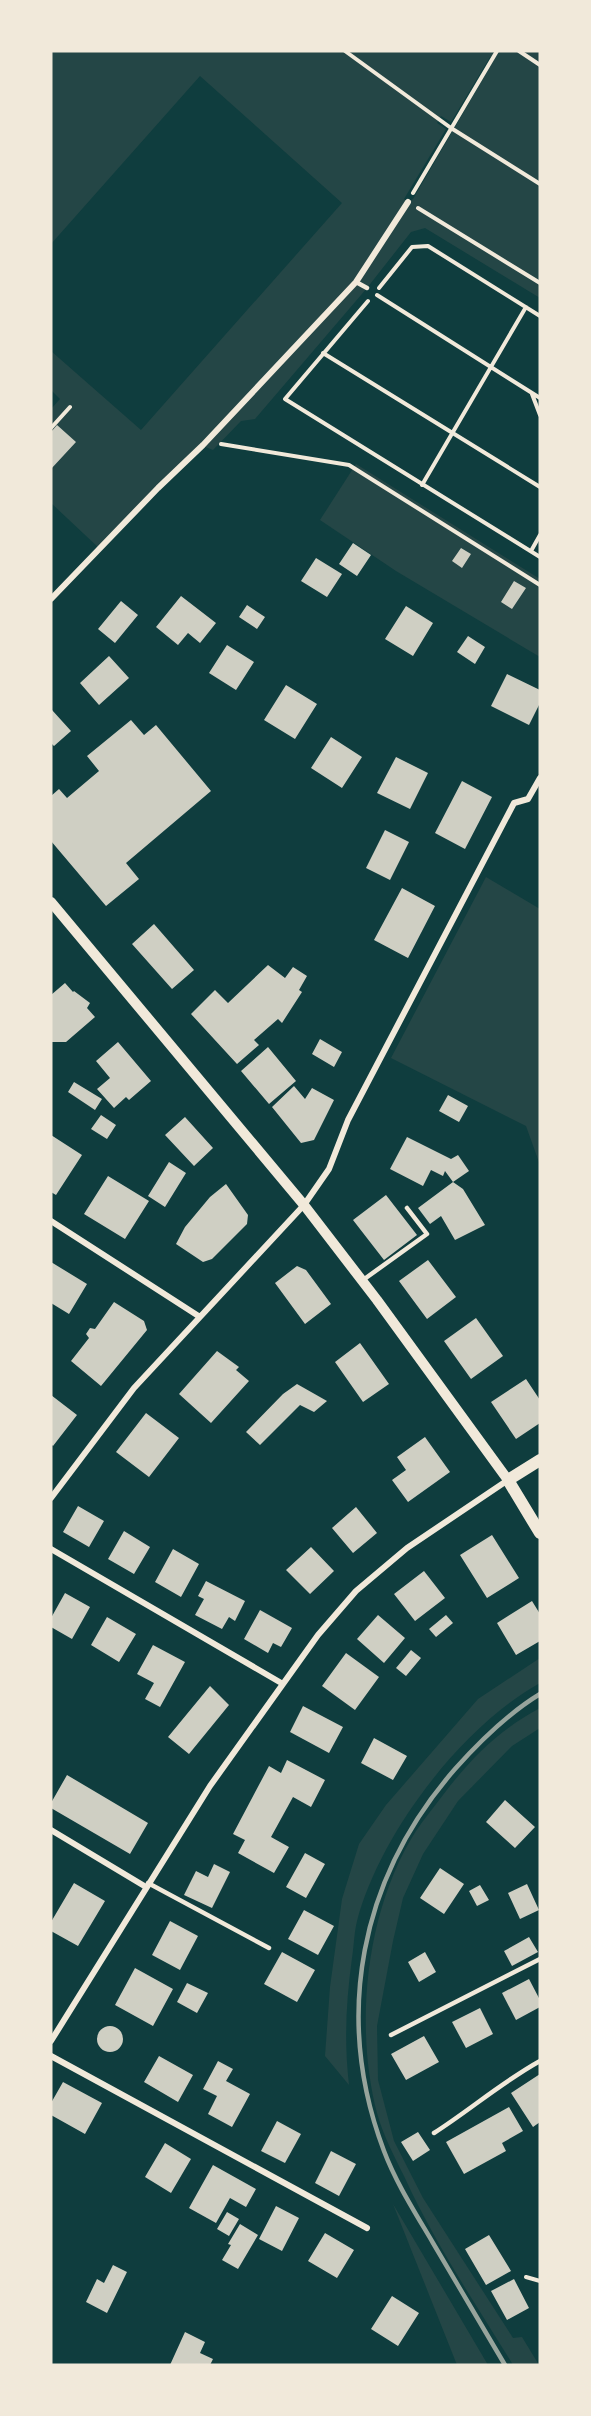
<svg xmlns="http://www.w3.org/2000/svg" width="591" height="2416" font-family="Arial,sans-serif">
<rect width="100%" height="100%" fill="#0f3d3e"/>
<path fill="#244646" fill-rule="evenodd" d="M51,51h489v247l-115,-70 -14,4 -44,56 -112,131 -14,2 -28,29 -10,-4 -103,103 -49,-46v-94l9,-10 -9,-9v-39l90,79 201,-227 -142,-127 -149,168zM490,57l4,3 -81,139 -5,3 -4,-3 42,-70 -9,-6 4,-7 10,6z
M356,464l184,115v78l-144,-86 -76,-51z
M486,877l54,32v256l-14,-39 -135,-68z
M540,1658v25c-79,44 -160,151 -183,238 -3,12 -3,25 -5,37 -6,44 -8,83 -3,127l-24,-29 5,-69 12,-88 17,-55 27,-39 92,-106z
M540,1708v20l-28,18 -54,55 -35,53 -20,44 -10,43 -16,85 1,54 16,61 29,57 90,140 9,-1 17,28h-26c-38,-62 -79,-123 -109,-189 -10,-20 -21,-41 -27,-63 -23,-88 -11,-204 39,-282 8,-12 18,-24 27,-36 28,-37 56,-65 97,-87z
M393,2204l95,161h-31z"/>
<path fill="#cfcfc3" d="M57,425l19,17 -25,27v-37z
M353,543l18,12 -14,21 -18,-12z
M461,548l10,6 -9,14 -10,-7z
M316,558l26,16 -15,23 -26,-16z
M514,581l12,7 -14,21 -11,-7z
M181,596l35,27 -16,20 -12,-10 -10,12 -22,-18z
M121,601l17,14 -23,28 -17,-14z
M247,605l18,12 -8,12 -18,-12z
M406,606l27,17 -20,33 -28,-17z
M468,636l17,11 -10,17 -18,-12z
M227,645l27,17 -18,28 -27,-17z
M109,656l20,22 -30,27 -19,-22z
M507,674l33,16v13l-11,22 -38,-19z
M286,685l31,19 -22,35 -31,-19z
M52,710l19,21 -17,15 -3,-3z
M131,720l13,15 12,-10 55,66 -85,72 13,16 -33,27 -55,-65v-45l8,-7 8,9 32,-27 -12,-15z
M331,737l31,20 -20,31 -31,-20z
M396,757l32,16 -18,36 -33,-16z
M462,781l30,16 -27,52 -30,-16z
M385,830l24,12 -19,38 -24,-12z
M402,888l33,18 -27,52 -34,-18z
M154,924l40,46 -22,19 -40,-45z
M268,965l17,13 8,-11 14,9 -8,14 3,2 -20,31 -4,-4 -24,21 5,5 -22,19 -46,-50 24,-24 13,13z
M65,983l8,9 1,-1 16,12 -3,5 8,9 -29,25h-15v-47z
M320,1039l22,13 -8,15 -22,-13z
M118,1042l33,39 -22,19 -3,-3 -12,11 -17,-19 13,-11 -14,-17z
M268,1047l28,34 -27,23 -28,-33z
M74,1082l28,17 -7,11 -27,-18z
M294,1086l11,13 7,-11 22,12 -20,40 -13,3 -29,-36z
M448,1095l20,11 -9,16 -20,-11z
M101,1115l15,10 -9,14 -16,-10z
M185,1117l28,31 -19,18 -29,-31z
M51,1135l31,20 -26,40 -5,-3z
M407,1137l44,22 7,-4 11,16 -16,11 10,7 22,36 -30,15 -14,-24 -11,8 -12,-16 35,-26 -8,-11 -2,5 -12,-6 -8,16 -33,-17z
M169,1162l17,11 -21,34 -17,-11z
M108,1176l41,25 -24,38 -41,-25z
M226,1184l22,31 -1,9 -35,35 -9,3 -27,-18 9,-17 25,-30z
M386,1195l31,40 -33,25 -31,-40z
M428,1260l28,37 -29,22 -28,-38z
M51,1262l36,22 -18,30 -18,-11z
M297,1266l9,4 25,34 -26,20 -30,-41z
M114,1302l30,19 3,9 -46,56 -30,-25 18,-23 -3,-4 4,-6 5,1z
M476,1318l27,38 -32,23 -27,-38z
M360,1343l29,41 -26,18 -28,-40z
M217,1351l22,16 -3,3 13,11 -38,42 -32,-29z
M526,1379l14,21v23l-24,16 -25,-37z
M297,1384l30,17 -13,11 -14,-7 -40,40 -14,-13 37,-38z
M51,1395l26,20 -24,31 -2,-2z
M146,1413l33,25 -30,39 -33,-25z
M425,1437l25,35 -42,30 -16,-22 14,-10 -9,-13z
M78,1506l26,15 -15,26 -26,-15z
M356,1507l21,26 -24,20 -21,-25z
M124,1531l26,16 -16,27 -26,-15z
M492,1535l27,43 -32,20 -27,-43z
M311,1547l23,24 -24,23 -24,-24z
M173,1549l26,15 -18,33 -26,-15z
M424,1571l21,27 -30,23 -21,-27z
M206,1581l39,20 -10,20 -6,-4 -7,12 -27,-14 9,-16 -6,-3z
M65,1593l25,14 -18,32 -21,-12v-9z
M532,1601l8,13v27l-24,14 -19,-32z
M260,1610l32,18 -11,19 -8,-4 -5,10 -24,-14z
M378,1615l27,23 -21,25 -27,-24z
M446,1615l7,8 -17,14 -7,-8z
M107,1617l29,17 -17,28 -28,-17z
M153,1645l32,17 -25,45 -15,-8 9,-16 -17,-9z
M411,1650l10,8 -15,18 -10,-8z
M346,1653l33,24 -24,33 -33,-24z
M210,1686l19,19 -40,49 -21,-17z
M303,1706l40,21 -14,26 -39,-21z
M374,1738l33,18 -14,24 -32,-17z
M287,1760l38,20 -14,27 -18,-10 -22,40 18,10 -15,26 -36,-20 7,-13 -12,-6 36,-68 12,7z
M67,1775l81,48 -18,31 -79,-46v-5z
M505,1800l30,27 -20,21 -29,-26z
M305,1853l20,11 -19,34 -20,-11z
M214,1864l16,8 -18,36 -28,-13 12,-24 12,6z
M440,1868l24,16 -20,30 -24,-16z
M74,1883l31,18 -27,45 -27,-15v-9z
M527,1884l12,26 -19,9 -12,-26z
M480,1885l9,15 -12,6 -8,-15z
M304,1910l30,16 -16,29 -30,-16z
M170,1921l28,15 -18,34 -28,-15z
M529,1937l9,15 -26,14 -8,-15z
M282,1952l33,18 -18,32 -33,-18z
M425,1952l11,20 -17,10 -11,-20z
M135,1968l38,21 -20,37 -38,-21z
M529,1979l11,21v7l-24,13 -14,-27z
M187,1983l21,10 -11,20 -20,-11z
M480,2008l13,26 -27,14 -14,-26z
M97 2039a13 13 0 1 1 26 0a13 13 0 1 1-26 0Z
M424,2036l15,26 -33,18 -15,-26z
M159,2056l34,19 -15,27 -34,-20z
M218,2061l15,8 -7,12 24,13 -18,33 -24,-13 9,-18 -14,-7z
M540,2074v48l-7,5 -22,-34z
M63,2082l39,21 -17,31 -34,-19v-12z
M509,2107l14,24 -21,12 4,8 -42,23 -18,-32z
M277,2121l24,13 -16,29 -24,-12z
M418,2132l12,18 -17,11 -12,-19z
M165,2143l26,16 -20,34 -26,-16z
M331,2151l25,13 -17,32 -24,-13z
M213,2165l43,24 -10,18 -16,-9 -14,25 -27,-15z
M276,2206l23,12 -17,33 -23,-12z
M227,2212l12,7 -10,17 -12,-7z
M240,2224l18,11 -20,34 -16,-9 9,-15 -3,-1z
M325,2233l29,17 -17,28 -29,-17z
M489,2235l22,36 -25,14 -21,-36z
M113,2265l14,7 -20,41 -21,-11 11,-23 7,4z
M514,2279l15,29 -22,12 -16,-29z
M392,2296l27,17 -21,33 -27,-17z
M185,2332l20,10 -5,11 13,6 -3,6h-40z"/>
<g fill="none" stroke-linecap="round" stroke-linejoin="round">
<path stroke="#f1e9da" stroke-width="4" d="M345,51l106,77 89,56
M519,51l21,14
M413,193l84,-142
M418,208l122,75
M379,288l33,-41 16,-1 112,70
M377,295l163,103
M368,301l-83,98 255,158
M323,353l217,134
M532,394l8,21
M51,428l19,-21
M221,444l128,21 191,120
M422,485l104,-178
M531,551l9,-16
M526,2277l14,4"/>
<path stroke="#f1e9da" stroke-width="4.5" d="M356,282l11,6
M363,1280l64,-46 -20,-26
M148,1883l121,65
M391,2035l149,-76
M434,2133c36,-23 68,-51 106,-72"/>
<path stroke="#f1e9da" stroke-width="6" d="M51,599l107,-111 45,-43 153,-163 52,-80
M51,1221l149,96
M51,1498l83,-110 170,-183 25,-36 19,-49 166,-317 14,-4 12,-21
M51,1549l232,135
M51,1830l95,57
M51,2041l159,-255 108,-151 38,-44 51,-43 101,-68
M51,2056l316,172"/>
<path stroke="#f1e9da" stroke-width="10" d="M51,902l253,303 73,95 131,180"/>
<path stroke="#f1e9da" stroke-width="12" d="M540,1460l-32,20 32,53"/>
<path stroke="#97a49c" stroke-width="4.5" d="M505,2365c-24,-41 -48,-81 -72,-122 -17,-29 -37,-60 -49,-92 -51,-135 -24,-273 71,-382 25,-28 52,-55 85,-75"/>
</g>
<rect width="591" height="2416" fill="none" stroke="#f1e9da" stroke-width="105"/>
</svg>
